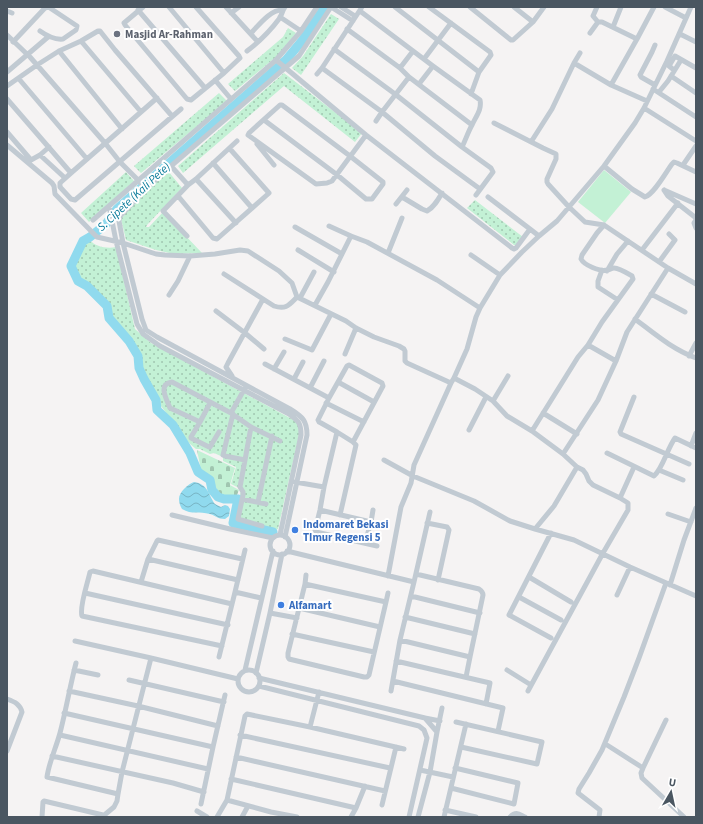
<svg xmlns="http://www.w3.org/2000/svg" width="703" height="824" font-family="'Source Sans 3',sans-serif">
<defs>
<pattern id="grass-dots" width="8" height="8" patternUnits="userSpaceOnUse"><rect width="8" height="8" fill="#c3f1d5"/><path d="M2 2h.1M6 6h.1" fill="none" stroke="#a0c6b0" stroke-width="1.8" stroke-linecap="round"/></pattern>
<pattern id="cemetery-stones" width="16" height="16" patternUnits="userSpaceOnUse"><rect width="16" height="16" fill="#c3f1d5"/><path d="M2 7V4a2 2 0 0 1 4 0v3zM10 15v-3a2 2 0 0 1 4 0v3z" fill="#a0c6b0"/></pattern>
<pattern id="water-waves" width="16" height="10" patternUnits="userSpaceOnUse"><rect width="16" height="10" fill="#90daee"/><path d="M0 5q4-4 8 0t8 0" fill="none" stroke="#78b4c4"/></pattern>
</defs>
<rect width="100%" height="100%" fill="#f5f3f3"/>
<path fill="url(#grass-dots)" d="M331,14l8,5 -38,56 -9,-7 11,-12z
M288,28l8,5 -19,23 -42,35 -7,-7 55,-47z
M284,73l78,60 -7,9 -71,-56 -101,87 -5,-7z
M219,93l8,8 -86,72 -7,-7z
M168,171l14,17 -35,37 -1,2h3l14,-15 39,41 -28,1 -18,-4 -30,-10 -5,-21 20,-24z
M126,172l8,9 -45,41 -8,-9z
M475,200l48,37 -7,8h-2l-47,-37z
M90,240c5,7 18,9 26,7l19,82 16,14 139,75 7,4 3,8 -22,99 -4,1 -38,-10 5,-31 -10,-5 5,-17 -13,-6v-4l-9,-4 -4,1 -10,-5h-4l-7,-6 -28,-37 -19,-35 -2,-16 -13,-19 -17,-18 -1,-13 -20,-22 -9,-4 -7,-13 12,-24z"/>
<path fill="url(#cemetery-stones)" d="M197,450l38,18 -5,17 9,5 -2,5h-14l-5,-3 -7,-15 -10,-7z"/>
<path fill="#c3f1d5" d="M604,170l27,22 -26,31 -27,-21z"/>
<path fill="url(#water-waves)" d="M194,482c14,2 14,12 21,22l6,3 4,-2 3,1 2,3 -1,7 -4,3c-8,0 -8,-3 -15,-5 -11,-3 -18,1 -28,-5 -2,-3 -3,-7 -3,-10 0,-7 9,-15 15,-17z"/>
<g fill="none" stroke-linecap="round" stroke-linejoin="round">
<path stroke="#90daee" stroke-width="9" d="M273,532l-40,-9 5,-24h-14l-6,-2 -6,-7 -2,-10 -12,-8 -8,-19 -17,-28 -16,-15 -1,-10 -12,-21 -5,-11 -1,-12 -9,-15 -20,-23 -2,-12 -20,-20 -9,-5 -7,-15 12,-25 7,-4 16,-13 11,-15 169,-149 15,-18 24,-35"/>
<path stroke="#c1cad2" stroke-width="5" d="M143,7l-19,16 1,2 62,74 4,1 33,-27 16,-15 -1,-2 -43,-49
M169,7l55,66
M226,7l32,35
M331,7l22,14
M341,7l14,9
M395,7l84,65
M429,7l61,45 1,3 -12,17 -8,22
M470,7l41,33h2l20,-18 11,-15
M514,7l19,15
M597,7l-4,9 5,6
M665,7l21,11
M138,10l67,78
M7,11l5,2
M360,11l73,55 47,34c2,10 -4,16 -8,25 -4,7 -6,14 -10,22
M231,13l8,-6
M280,17l21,14
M613,27l8,-20
M347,29l53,39 9,9 63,48
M251,33c8,-8 19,-23 31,-23
M590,33l8,-11h4l35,17
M680,34l16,8
M7,35l23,22 75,86 15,19 20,20 6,7
M81,41l60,71
M13,42l31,-33 3,-2 3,1 27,18 -1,4 -13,9c-9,1 -16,-3 -23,-8
M334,49l61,45 67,53 29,21 2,4 -17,23
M59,51l63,78
M247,51c12,-9 23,-20 32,-32 3,-4 3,-8 6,-12
M424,59l27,-36
M276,60l90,75 146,113 2,1 2,-1 14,-19 9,7
M574,63l37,22 36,16
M322,68l60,44 53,44 45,33
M400,68l13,-17
M674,70l-5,-4 6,-10 21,12
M7,72l41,-35
M317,74l5,-6 40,-61
M671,76l25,17
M19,79l68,80
M215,80l16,19
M419,84l14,-18
M611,85l26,-46 17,-32
M655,85l-14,-8 -1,-2 12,-23 3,-7
M7,86l30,-21 22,-14 22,-10 17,-10h2l15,19 57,66
M653,89l43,28
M659,92l9,-11 13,-21
M157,98l-86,75 -11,10v4l11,12 4,1 106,-91
M7,99l64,74
M644,108l52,33
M264,120l72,54 30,25h6l11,-15v-2l-33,-26 -68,-51h-2l-31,28 -1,2 68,49 11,-1 5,-2 34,-46
M376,121l6,-9 27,-35
M494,123l49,25 13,6v5l-9,20v3l1,2 21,23 16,15 19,3 64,43 -41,64 -11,29 -18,39 -35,54
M7,132l24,28 9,-5 9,-8
M531,142l21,-33 22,-46 6,-10
M257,144l17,21
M7,145l45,38 2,3 1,8 37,38 5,5 26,6 33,11 9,1 25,1 25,-2 25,-4 8,1 31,20 13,12 5,14 49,24 10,7 18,9 25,9 5,3 1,2v10l2,2 44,20
M40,155l25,23
M213,163l39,45
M683,165l13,-19
M171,166l17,19 8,-6 41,-38
M604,166l28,23 13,8c9,-3 21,-25 27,-33l2,-2 3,1 19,9
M196,179l40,44
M664,190l4,6 28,22
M664,190l32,14
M178,196l35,42 4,1 51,-45 1,-1 -39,-44
M402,197l20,12 5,2c7,-4 11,-11 15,-18
M488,197l42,32
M396,204l11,-14
M93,220l16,-14
M696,220l-2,3 2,5
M329,226l22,10
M295,227l47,27
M187,236l-24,-25 25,-26
M298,250l36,22
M642,250l36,-47
M388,253l14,-35
M471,255l29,20
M659,262l16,-22 -6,-6
M668,268l28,16
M602,270l-4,11v6l20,13
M607,271l10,-17 11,-13
M224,274l50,32c12,4 15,-1 23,-9
M651,294l34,18
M169,295l9,-14 12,-25
M300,298l14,-26
M315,305l13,-23 23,-46 16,6 70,38 43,28
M216,311l29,22 19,16
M635,319c20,15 37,30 61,39
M285,339l27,11 19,-36
M588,345l14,-23 31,-43 -1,-3c-5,-3 -13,-8 -18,-8 -3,0 -4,2 -7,2 -7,2 -23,-5 -26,-11l1,-4 15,-22 7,-8
M345,354l11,-26
M689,356l7,-13
M265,364l64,34
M274,369l10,-17
M232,376l-6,-9 2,-4 35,-64
M454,378l21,11 18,12 14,15 25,15 31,23 14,13 6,3 3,4 3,7 4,4 27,13 8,5v7l-25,43 -75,138
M294,379l9,-17
M338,382l36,20
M245,388l-14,25 20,14 29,14
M310,388l14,-27
M634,397l-14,35 1,2 68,30
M493,401l15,-25
M326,403l38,19
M543,413l34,21
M233,414l-10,41 2,1 20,4 6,-33
M200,422l10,-19
M469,430l17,-33
M532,431l46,-74 10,-12 28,16
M219,432l-9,15h-1l-18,-9v-1l9,-15 -30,-14c-3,-8 -13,-24 2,-26l59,31
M337,432l-16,-9 -2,-1 -1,-2 11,-22 18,-32 2,-1 33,18 1,3 -30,56
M691,446l5,-13
M607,453l47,23c9,-8 13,-27 21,-38l21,10
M245,460l-5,27 3,5v3l-5,24 24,7
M384,460l29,16 61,25 36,20 25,8 39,11 56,27 66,29
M659,470l24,10
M295,482l29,5 -4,23 -5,20 1,2 61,14
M324,487l13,-55 16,10 3,3 -16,70
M620,498l14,-31
M242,499l24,5
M258,502l14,-66
M320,510l51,12 -6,21
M668,514l23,8
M172,515l58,14 43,9
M371,522l2,-12
M427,523l20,4 2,3 -11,50
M535,529l19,-23 23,-39
M551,533l-42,82 42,23
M280,535l21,-100c0,-13 -3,-14 -12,-21l-129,-68 -17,-12 -6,-10 -21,-83 -7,-35 167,-146 25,-29 16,-24
M270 545a10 10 0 1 1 20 0a10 10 0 1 1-20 0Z
M285,537l22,-102c0,-14 -4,-18 -17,-26l-133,-72 -11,-7 -4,-11 -19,-76 -4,-22 1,-5 26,-27 25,-23 128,-110 32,-49
M245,550l-10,42 26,6
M287,551l127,31 16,-70
M148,559l90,21
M306,575l-1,9 -17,69v4l1,2 75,18h3l2,-2 17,-73
M388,576l13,-69 10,-24 3,-18 37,-82 3,-5 13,-29 9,-32 4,-9 20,-33 22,-23 17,-16 18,-15 47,-55 31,-43 9,-15 23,-47 24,-54
M529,577l42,25
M141,582l7,-23 9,-18 1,-1 84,19
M305,584l81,18 2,-9
M670,585l14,-45 12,-32
M85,593l143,32
M617,595l13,-28
M411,596l69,17
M519,597l42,23
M299,608l81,19
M270,613l27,5
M405,617l70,17
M292,634l82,18
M400,640l70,17 13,-62c0,-3 -1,-4 -4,-6l-63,-15
M75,641l76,17 87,21
M222,646l-140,-30c-3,-9 6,-34 8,-44l3,-1 139,33
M219,657l16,-65
M396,661l94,22 -4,21
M76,663c-6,23 -10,47 -16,70 -4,15 -11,29 -13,44l71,17
M238 681a11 11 0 1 1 22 0a11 11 0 1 1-22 0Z
M74,670l24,5
M245,670l28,-119
M507,670l24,15
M256,673l14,-60 12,-59
M466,677l4,-20
M259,678l166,40 12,14 -7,40 -12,45
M129,680l95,22
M393,681l110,27 -5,23
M259,686l160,40 5,4 3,8 -18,79
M69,691l69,15 80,20
M391,691l9,-51 14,-58
M7,699c8,3 13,5 15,13l-15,39
M64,713l149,34
M425,718l15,3
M666,720l-23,48 -2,5 1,5 42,39
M456,722l86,20 -5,22 -76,-17
M310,727l9,-35
M437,732l5,-24
M60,735l148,34
M240,735l150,33
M607,745l36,23
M52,756l121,27 31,9
M236,757l149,34
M420,770l33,7
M231,779l125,29
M451,788l63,16 4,-21 -63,-15
M227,800l44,12 26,5
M201,804l12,-57 12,-52
M382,805l14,-58
M445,810l31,7
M197,811l10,6
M42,817l1,-15 1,-1 59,14
M102,817l12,-10 3,-6 1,-7 4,-22 29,-114
M217,817l10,-17 18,-84 2,-2 63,13 94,22
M242,817l6,-11
M351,817l5,-9 9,-22
M444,817l22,-93
M510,817c6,-6 9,-3 15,0
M599,817l1,-7 -22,-17 1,-4 10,-16 13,-23 22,-53 15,-39 27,-75"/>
</g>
<circle fill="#6b7280" stroke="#fff" stroke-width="1.5" cx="117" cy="34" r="4"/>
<g fill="#3f7fe0" stroke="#fff" stroke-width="1.5">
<circle cx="295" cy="530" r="4"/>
<circle cx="281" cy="605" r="4"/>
</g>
<g text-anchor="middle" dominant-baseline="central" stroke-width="4" stroke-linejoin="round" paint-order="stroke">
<g font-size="11" font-weight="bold" fill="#5b616d" stroke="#fff" text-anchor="start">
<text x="125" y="34">Masjid Ar-Rahman</text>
</g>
<g font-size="11" font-weight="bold" fill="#366cbe" stroke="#fff" text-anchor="start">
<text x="303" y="524">Indomaret Bekasi<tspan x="303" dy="13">TImur Regensi 5</tspan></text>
<text x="289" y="605">Alfamart</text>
</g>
<g font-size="12" font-style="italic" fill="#0c7c9b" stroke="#fff">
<text transform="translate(134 197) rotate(-43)">S. Cipete (Kali Pete)</text>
</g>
</g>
<rect width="703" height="824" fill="none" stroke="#4a5661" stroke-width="16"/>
<g transform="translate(671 792) rotate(9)" stroke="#ffffff" stroke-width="3" paint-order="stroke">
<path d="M0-3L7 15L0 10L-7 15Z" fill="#4a5661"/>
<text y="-6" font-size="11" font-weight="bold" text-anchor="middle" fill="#4a5661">U</text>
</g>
</svg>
